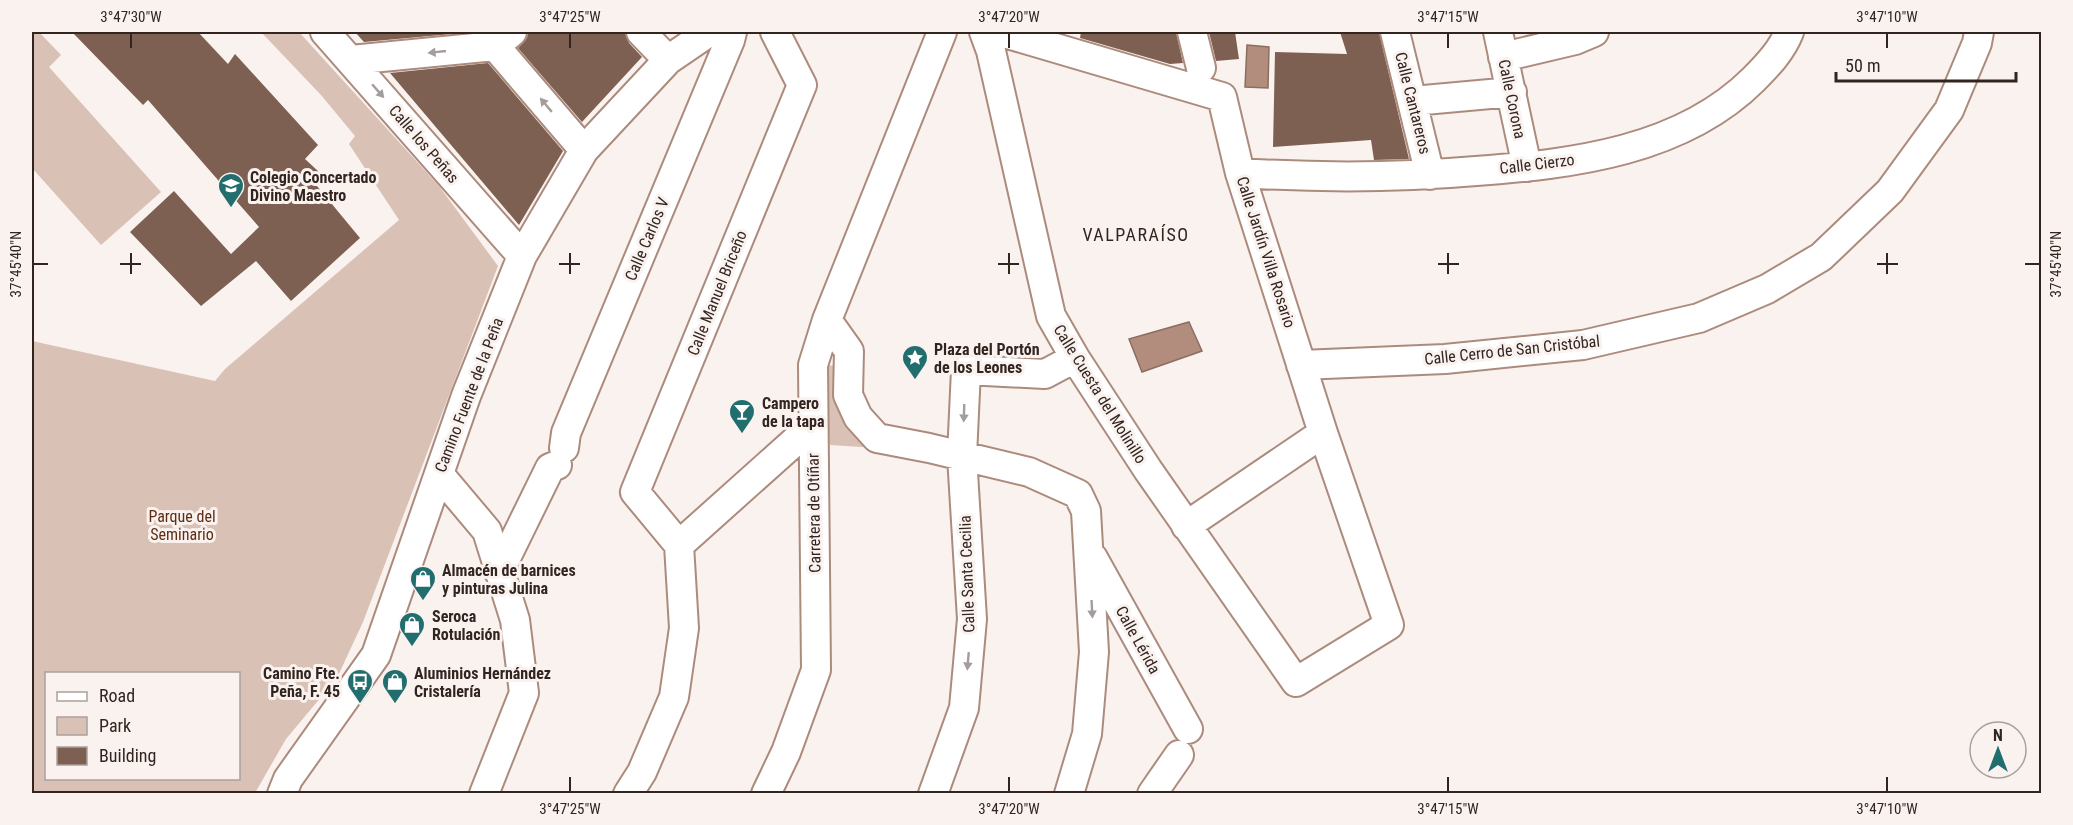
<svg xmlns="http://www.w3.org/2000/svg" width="2073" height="825" font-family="'Roboto Condensed',sans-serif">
<rect width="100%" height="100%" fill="#faf2ef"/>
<path fill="#d9c1b6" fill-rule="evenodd" d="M32,32h7l22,23 -12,12 112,125 -60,53 -69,-77z
M261,32h38l140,154 59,80 -135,356 -26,56 -51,61 -31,54h-223v-452l183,40 10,-12 174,-149 -50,-76 6,-8 -34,-41zM46,674h192v104h-192z
M827,365l7,1 -1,12 4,21 40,49 -47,-3 -3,-27z"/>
<path fill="#b28d7d" stroke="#8c6e61" stroke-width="1.5" d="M1247,45l22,2 -1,41 -23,-1z
M1189,322l13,29 -60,21 -13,-33z"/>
<path fill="#7e6052" d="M72,32h126l30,32 7,-10 83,91 -13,14 14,13 -7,8 48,58 -69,63 -35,-40 -55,45 -71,-74 44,-41 57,63 28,-27 -111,-127 -5,5z
M355,32h119l-110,10z
M528,32h97l4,11 13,14 -60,65 -64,-74 9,-10z
M1081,32h95l7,31 -13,1 -90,-26z
M1209,32h26l4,27 -23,2z
M1340,32h39l30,127 -35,1 -3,-20 -98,7 2,-95 72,2z
M488,63l75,88 -44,74 -129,-152z"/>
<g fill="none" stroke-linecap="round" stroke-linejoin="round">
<defs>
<path id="street" d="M325,32l197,224
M641,32l27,28
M984,32l7,19 60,265 24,42 73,112 148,212 93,-57 -66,-192 -83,-260 -18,-76 -221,-65
M1192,32l9,36
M1395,32l35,143
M1498,32l29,135
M495,46l89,104
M1503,57l72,-17 19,-8
M351,60l144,-14 17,-14
M1413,101l99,-9
M1240,173c81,5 155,5 236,-2 97,-7 206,-20 278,-92 14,-14 28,-29 35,-47
M827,320l22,31 -1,44 10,22 19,21 52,10 100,24 49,22 8,17 8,141 -7,82 -18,60
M1301,365l144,-6 138,-14 116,-27 68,-29 54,-32 69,-66 59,-81 28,-67 2,-11
M564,448l2,-15 164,-393 2,-8
M439,474l48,57 28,89 9,73 -40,101
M1186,526l137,-93
M679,545l134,-120
M1093,558l95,171
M499,572l51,-104 7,-3
M282,794l6,-15 88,-124 90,-259 56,-140 62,-106 84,-90 41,-28
M628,794l14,-22 32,-75 10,-69 -5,-83 -44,-53 167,-407 -27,-53
M766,794l20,-42 30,-82 -3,-305 14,-45 115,-288
M933,794l31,-86 8,-89 -10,-163 4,-86 79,4 30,-16
M1152,794l27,-39"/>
</defs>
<use href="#street" stroke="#ac8b7d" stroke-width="32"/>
<use href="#street" stroke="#fff" stroke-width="28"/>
</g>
<defs><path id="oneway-solid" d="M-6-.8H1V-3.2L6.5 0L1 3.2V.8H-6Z" transform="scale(1.5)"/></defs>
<g fill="#a39d9b">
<use href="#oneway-solid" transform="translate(437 52) rotate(174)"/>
<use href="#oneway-solid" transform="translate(378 91) rotate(49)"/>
<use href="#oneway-solid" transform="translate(546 105) rotate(-130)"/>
<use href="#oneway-solid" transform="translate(964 413) rotate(92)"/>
<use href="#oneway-solid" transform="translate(1092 609) rotate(87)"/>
<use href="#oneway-solid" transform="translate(968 661) rotate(95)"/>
</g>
<path fill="none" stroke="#322520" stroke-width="2" d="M131,33v15M570,33v15M1009,33v15M1448,33v15M1887,33v15M131,253v21M570,253v21M1009,253v21M1448,253v21M1887,253v21M33,264h15M120,264h21M559,264h21M998,264h21M1438,264h21M1877,264h21M2025,264h15M570,777v15M1009,777v15M1448,777v15M1887,777v15"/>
<defs>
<symbol id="school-pin" viewBox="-11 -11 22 30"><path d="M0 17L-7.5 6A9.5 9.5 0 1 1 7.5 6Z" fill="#226e6e" stroke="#faf2ef"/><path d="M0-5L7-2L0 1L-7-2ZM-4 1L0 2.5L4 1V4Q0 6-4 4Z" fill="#fff"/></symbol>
<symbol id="sight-pin" viewBox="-11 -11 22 30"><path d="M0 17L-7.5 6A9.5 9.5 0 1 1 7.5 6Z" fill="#226e6e" stroke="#faf2ef"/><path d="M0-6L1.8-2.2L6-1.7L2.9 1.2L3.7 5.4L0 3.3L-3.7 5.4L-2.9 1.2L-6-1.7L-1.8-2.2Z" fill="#fff"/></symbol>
<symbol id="bar-pin" viewBox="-11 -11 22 30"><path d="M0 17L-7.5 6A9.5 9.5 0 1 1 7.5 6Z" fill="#226e6e" stroke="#faf2ef"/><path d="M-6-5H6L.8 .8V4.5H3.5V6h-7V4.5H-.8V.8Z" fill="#fff"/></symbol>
<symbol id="shop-pin" viewBox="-11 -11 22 30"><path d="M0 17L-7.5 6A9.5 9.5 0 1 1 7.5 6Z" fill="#226e6e" stroke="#faf2ef"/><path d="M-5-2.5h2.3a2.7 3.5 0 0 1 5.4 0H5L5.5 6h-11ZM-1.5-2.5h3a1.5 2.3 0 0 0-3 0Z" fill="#fff"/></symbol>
<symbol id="bus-pin" viewBox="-11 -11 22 30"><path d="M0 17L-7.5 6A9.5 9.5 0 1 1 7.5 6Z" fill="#226e6e" stroke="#faf2ef"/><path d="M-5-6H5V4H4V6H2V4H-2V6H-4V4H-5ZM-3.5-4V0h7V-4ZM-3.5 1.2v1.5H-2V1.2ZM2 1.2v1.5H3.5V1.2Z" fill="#fff"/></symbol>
</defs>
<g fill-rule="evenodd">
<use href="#school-pin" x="216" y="171" width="30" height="40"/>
<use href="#sight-pin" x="900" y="343" width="30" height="40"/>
<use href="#bar-pin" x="727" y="397" width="30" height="40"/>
<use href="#shop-pin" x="408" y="564" width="30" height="40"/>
<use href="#shop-pin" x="397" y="610" width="30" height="40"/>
<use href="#bus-pin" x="345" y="667" width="30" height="40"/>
<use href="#shop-pin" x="380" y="667" width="30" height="40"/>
</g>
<g text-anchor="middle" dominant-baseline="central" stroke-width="6" stroke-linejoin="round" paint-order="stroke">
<g font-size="16" fill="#322520" stroke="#faf2ef">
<text transform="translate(1512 99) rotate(78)">Calle Corona</text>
<text transform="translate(1413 103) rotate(76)">Calle Cantareros</text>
<text transform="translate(424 144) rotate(49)">Calle los Peñas</text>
<text transform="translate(1537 164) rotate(-7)">Calle Cierzo</text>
<text transform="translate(647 239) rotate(-67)">Calle Carlos V</text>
<text transform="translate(1266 252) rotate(72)">Calle Jardín Villa Rosario</text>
<text transform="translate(717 293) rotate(-68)">Calle Manuel Briceño</text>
<text transform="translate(1512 350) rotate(-6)">Calle Cerro de San Cristóbal</text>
<text transform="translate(1100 394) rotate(58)">Calle Cuesta del Molinillo</text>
<text transform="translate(469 395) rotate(-69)">Camino Fuente de la Peña</text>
<text transform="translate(814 513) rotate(-91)">Carretera de Otíñar</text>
<text transform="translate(967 574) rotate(-92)">Calle Santa Cecilia</text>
<text transform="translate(1138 640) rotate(61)">Calle Lérida</text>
</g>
<g font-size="16" font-weight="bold" fill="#322520" stroke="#faf2ef" text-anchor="start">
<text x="250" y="177">Colegio Concertado<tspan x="250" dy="18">Divino Maestro</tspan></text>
<text x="934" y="349">Plaza del Portón<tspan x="934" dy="18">de los Leones</tspan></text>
<text x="762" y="403">Campero<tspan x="762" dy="18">de la tapa</tspan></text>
<text x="442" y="570">Almacén de barnices<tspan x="442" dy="18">y pinturas Julina</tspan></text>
<text x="432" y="616">Seroca<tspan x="432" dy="18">Rotulación</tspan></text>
<text x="340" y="673" text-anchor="end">Camino Fte.<tspan x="340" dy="18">Peña, F. 45</tspan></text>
<text x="414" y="673">Aluminios Hernández<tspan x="414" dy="18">Cristalería</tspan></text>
</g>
<g font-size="16" fill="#5d2c13" stroke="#faf2ef">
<text x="182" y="516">Parque del<tspan x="182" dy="18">Seminario</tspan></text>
</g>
<g font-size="18" letter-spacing="1.5" fill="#322520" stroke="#faf2ef">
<text x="1136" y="234">VALPARAÍSO</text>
</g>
</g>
<rect width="2073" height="825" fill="none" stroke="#faf2ef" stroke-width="66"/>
<rect x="45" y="672" width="195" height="108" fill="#faf2ef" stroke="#aaa09c" stroke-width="1.5"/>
<rect x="57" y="692" width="30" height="9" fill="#ffffff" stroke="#aaa09c" stroke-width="1.5"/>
<text x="99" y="702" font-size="18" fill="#322520">Road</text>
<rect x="57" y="717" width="30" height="18" fill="#d9c1b6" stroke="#aaa09c" stroke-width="1.5"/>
<text x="99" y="732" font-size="18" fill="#322520">Park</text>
<rect x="57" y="747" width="30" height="18" fill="#7e6052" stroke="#aaa09c" stroke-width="1.5"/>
<text x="99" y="762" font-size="18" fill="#322520">Building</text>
<g transform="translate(1998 750)"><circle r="28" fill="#faf2ef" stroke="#aaa09c" stroke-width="1.5"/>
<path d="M0-4.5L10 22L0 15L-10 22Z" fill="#226e6e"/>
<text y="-9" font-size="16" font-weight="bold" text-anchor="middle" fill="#322520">N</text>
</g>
<path d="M1836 72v9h180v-9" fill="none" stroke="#322520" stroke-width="3"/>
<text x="1845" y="72" font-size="18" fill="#322520" stroke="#faf2ef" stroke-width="4.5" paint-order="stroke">50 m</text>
<rect x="33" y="33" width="2007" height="759" fill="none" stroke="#322520" stroke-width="2"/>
<g font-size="15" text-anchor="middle" fill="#322520">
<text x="131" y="22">3°47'30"W</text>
<text x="570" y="22">3°47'25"W</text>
<text x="1009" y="22">3°47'20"W</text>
<text x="1448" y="22">3°47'15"W</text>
<text x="1887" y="22">3°47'10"W</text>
<text transform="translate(16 264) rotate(-90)" y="5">37°45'40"N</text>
<text transform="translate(2056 264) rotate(-90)" y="5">37°45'40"N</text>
<text x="570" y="814">3°47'25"W</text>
<text x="1009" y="814">3°47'20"W</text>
<text x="1448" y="814">3°47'15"W</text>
<text x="1887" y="814">3°47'10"W</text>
</g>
</svg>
